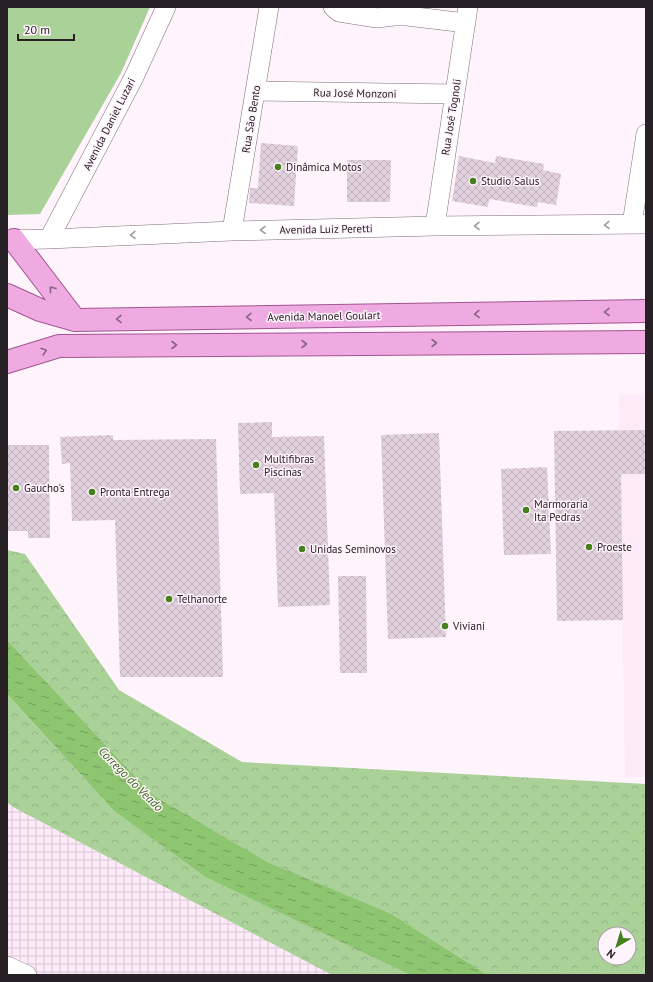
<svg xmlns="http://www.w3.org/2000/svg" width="653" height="982" font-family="'PT Sans',sans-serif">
<defs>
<pattern id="industrial-grid" width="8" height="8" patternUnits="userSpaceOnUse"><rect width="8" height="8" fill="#feeaf9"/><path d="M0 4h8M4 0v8" fill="none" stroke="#dac8d5"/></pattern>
<pattern id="forest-crowns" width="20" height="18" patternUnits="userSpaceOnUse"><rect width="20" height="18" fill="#aad198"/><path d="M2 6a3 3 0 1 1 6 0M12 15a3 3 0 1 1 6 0" fill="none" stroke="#92b383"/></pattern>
<pattern id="water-ripples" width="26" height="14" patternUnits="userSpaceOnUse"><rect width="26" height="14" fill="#8dc571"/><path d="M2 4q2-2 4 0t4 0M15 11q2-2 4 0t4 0" fill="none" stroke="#73a05d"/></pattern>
<pattern id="building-cross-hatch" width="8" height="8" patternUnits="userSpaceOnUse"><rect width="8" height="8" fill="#e1d0dd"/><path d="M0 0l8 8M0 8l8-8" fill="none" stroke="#c1b2be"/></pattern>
</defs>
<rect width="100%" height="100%" fill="#fff4fc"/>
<path fill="#feeaf9" d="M619,395h27v382h-21z"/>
<path fill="url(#industrial-grid)" d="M7,802l6,5 319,168h-325z"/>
<path fill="url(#forest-crowns)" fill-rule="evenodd" d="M7,550l18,4 94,136 123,72 404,22v191h-158l-98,-62 -124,-51 -113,-67 -146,-155zM605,934h24v24h-24z
M7,694l107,117 92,65 204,99h-78l-319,-168 -6,-5z"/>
<path fill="#aad198" d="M7,7h143l-29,66 -81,141 -33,1z"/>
<path fill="url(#water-ripples)" d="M7,640l146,155 114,67 123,51 98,62h-78l-204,-98 -92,-66 -107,-117z"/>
<path fill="url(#building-cross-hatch)" d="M261,143l37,3 -4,60 -45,-3 1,-15h8z
M459,156l36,7 1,-7 48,8 -1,6 18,4 -5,31 -18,-3 -1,5 -48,-8 -1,8 -36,-6z
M347,160h44l-1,42h-43z
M272,422v15l52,-1 6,169 -52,2 -4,-114 -34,1 -2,-71z
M646,430v44h-25l2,146 -66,1 -3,-190z
M439,433l7,204 -58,2 -7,-204z
M113,435v5l103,-1 7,238h-103l-5,-157 -43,1 -2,-58 -8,1 -2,-27z
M7,445h42l1,93h-22v-7h-21z
M547,467l4,87 -47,1 -3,-86z
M338,576h28l1,97h-27z"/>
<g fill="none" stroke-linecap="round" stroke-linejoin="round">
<defs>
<path id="minor" d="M333,7l6,5 38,6 17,-2h13l59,7
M255,91l200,3
M632,224l14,-90
M435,226l33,-219
M232,231l37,-224
M49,239l85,-162 32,-70
M7,240l42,-1 183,-8 203,-5 211,-2
M7,966l20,9"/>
<path id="major" d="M14,240l61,80
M7,295l33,15 35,10 571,-9
M7,362l52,-16 587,-4"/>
</defs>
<use href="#minor" stroke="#7e6e79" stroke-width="20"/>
<use href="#major" stroke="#a15592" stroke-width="24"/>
<use href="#minor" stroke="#fff" stroke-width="19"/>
<use href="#major" stroke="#eeaae1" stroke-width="22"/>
</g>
<defs><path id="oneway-chevron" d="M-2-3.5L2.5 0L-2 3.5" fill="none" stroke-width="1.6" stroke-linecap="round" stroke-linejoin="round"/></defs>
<g stroke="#9e9b9d">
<use href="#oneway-chevron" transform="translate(607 225) rotate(179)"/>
<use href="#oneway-chevron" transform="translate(477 226) rotate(179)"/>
<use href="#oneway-chevron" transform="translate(263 230) rotate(179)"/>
<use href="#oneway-chevron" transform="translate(133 235) rotate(177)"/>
</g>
<g stroke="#8a6583">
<use href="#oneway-chevron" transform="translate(52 289) rotate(-127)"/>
<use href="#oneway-chevron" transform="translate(607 312) rotate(179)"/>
<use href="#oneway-chevron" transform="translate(477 314) rotate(179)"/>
<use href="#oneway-chevron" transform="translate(249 317) rotate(179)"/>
<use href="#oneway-chevron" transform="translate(119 319) rotate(179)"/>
<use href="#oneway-chevron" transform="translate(434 343)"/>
<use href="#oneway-chevron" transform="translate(304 344)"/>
<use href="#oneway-chevron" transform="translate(174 345)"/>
<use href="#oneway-chevron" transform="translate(44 351) rotate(-17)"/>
</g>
<g fill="#44801d" stroke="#fff4fc" stroke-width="1.5">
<circle cx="278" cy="167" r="4"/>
<circle cx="473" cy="181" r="4"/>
<circle cx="256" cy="465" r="4"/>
<circle cx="16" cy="488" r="4"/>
<circle cx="92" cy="492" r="4"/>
<circle cx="526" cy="510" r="4"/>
<circle cx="589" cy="547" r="4"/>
<circle cx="302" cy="549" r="4"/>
<circle cx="169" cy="599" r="4"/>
<circle cx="445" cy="626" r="4"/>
</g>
<g text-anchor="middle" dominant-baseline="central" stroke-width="3" stroke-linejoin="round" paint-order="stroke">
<g font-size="11" fill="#272025" stroke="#fff4fc">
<text transform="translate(355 93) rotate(1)">Rua José Monzoni</text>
<text transform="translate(451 117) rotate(-81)">Rua José Tognoli</text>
<text transform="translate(251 119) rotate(-81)">Rua São Bento</text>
<text transform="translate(109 124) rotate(-63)">Avenida Daniel Luzari</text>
<text transform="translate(326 229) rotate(-1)">Avenida Luiz Peretti</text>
<text transform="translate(324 316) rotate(-1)">Avenida Manoel Goulart</text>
</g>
<g font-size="11" fill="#272025" stroke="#fff4fc" text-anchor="start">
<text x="286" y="167">Dinâmica Motos</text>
<text x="481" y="181">Studio Salus</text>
<text x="264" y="459">Multifibras<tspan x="264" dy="13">Piscinas</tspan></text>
<text x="24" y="488">Gaucho's</text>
<text x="100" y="492">Pronta Entrega</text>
<text x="534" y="504">Marmoraria<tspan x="534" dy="13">Ita Pedras</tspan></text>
<text x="597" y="547">Proeste</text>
<text x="310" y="549">Unidas Seminovos</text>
<text x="177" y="599">Telhanorte</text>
<text x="453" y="626">Viviani</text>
</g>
<g font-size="12" font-style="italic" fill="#31650d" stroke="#fff4fc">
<text transform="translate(131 779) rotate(45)">Corrego do Veado</text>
</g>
</g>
<rect width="653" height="982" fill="none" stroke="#272025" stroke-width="16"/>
<g transform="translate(617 946) rotate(218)"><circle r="19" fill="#fff4fc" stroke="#a99fa6"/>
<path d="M0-3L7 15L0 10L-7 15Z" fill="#44801d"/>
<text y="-6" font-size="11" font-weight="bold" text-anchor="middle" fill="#272025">N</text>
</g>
<path d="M18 34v6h56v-6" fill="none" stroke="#272025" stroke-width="2"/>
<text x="24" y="34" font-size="12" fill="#272025" stroke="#fff4fc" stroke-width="3" paint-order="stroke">20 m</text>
</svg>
